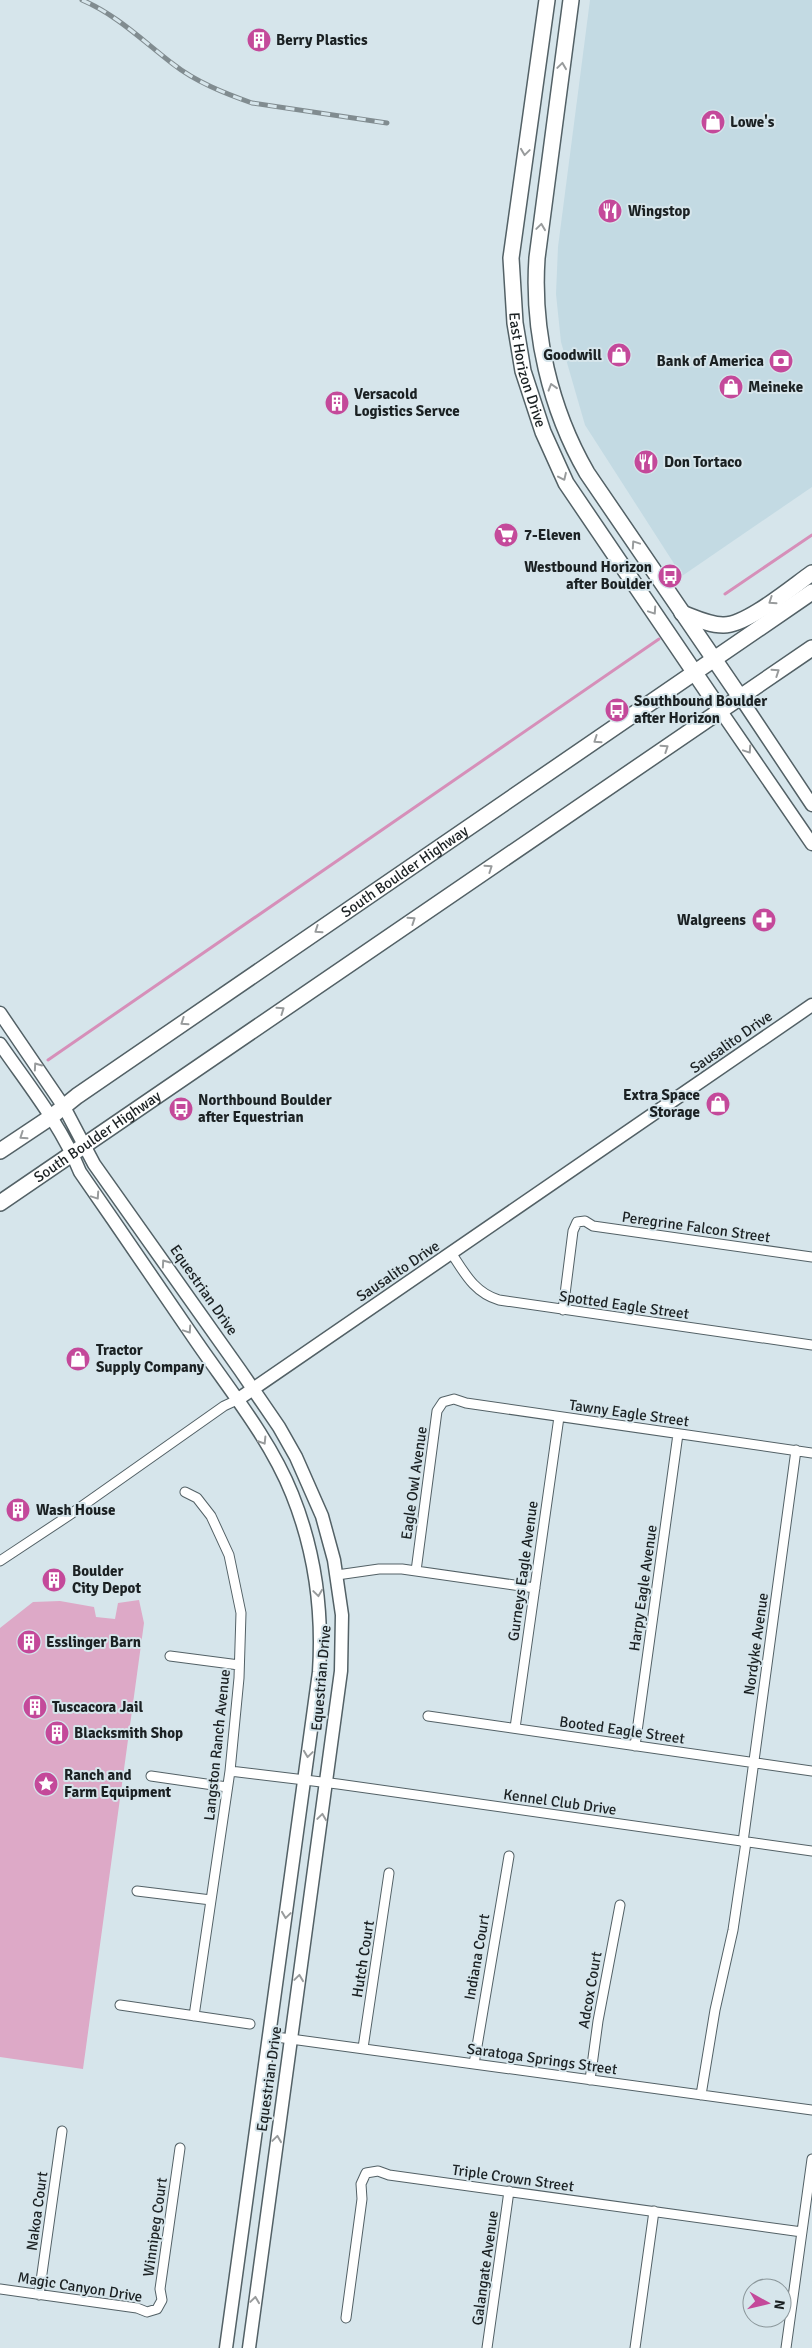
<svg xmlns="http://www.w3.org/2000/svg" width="812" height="2348" font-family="Signika,sans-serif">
<rect width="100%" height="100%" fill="#d6e5eb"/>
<path fill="#c3dae3" d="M590,0h222v487l-130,89 -97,-151 -24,-83 -5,-48 2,-47z"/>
<path fill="#dda9c7" d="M139,1600l5,23 -61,446 -83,-12v-429l33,-26 27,-1 34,6 2,10 19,2 3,-16z"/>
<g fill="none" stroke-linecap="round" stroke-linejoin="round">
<path stroke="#d68fb9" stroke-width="3" d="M725,594l87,-59
M48,1060l611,-421"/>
<defs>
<path id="street" d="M452,1254c13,20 23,39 47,46l313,45
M563,1310l10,-79 4,-9 8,-1 8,5 219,31
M185,1492l12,6 14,18 18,39 12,58 -2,65 -9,93 -36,245
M0,1561l68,-45 156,-110 13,-6
M416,1571l21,-160 6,-9 11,-3 12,4 346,50
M337,1575l42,-6h23l133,19
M170,1656l69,9
M428,1716l384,55
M515,1728l44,-311
M635,1746l43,-312
M230,1771l108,13 474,67
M151,1776l76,11
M743,1842l53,-392
M137,1891l74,9
M120,2005l130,19
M269,2036l543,74
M363,2048l26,-175
M474,2064l35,-208
M590,2080l8,-59 22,-116
M701,2095l14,-85 18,-80 13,-88
M0,2289l137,19 10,4 10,-3 5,-9 -2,-11 20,-141
M39,2295l23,-164
M346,2318l16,-119 -1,-15 5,-11 12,-2 11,4 413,57
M487,2348l22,-157
M635,2348l19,-137
M786,2348l26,-189"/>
<path id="secondary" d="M740,697l72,108
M720,710l92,134
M0,1013l64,94 30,57 146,206 39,57 17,30 26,59 12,44 8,55 -1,56 -92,677
M0,1044c29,42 61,81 80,128 39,56 77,112 116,169 33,48 74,98 96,153 23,57 31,117 27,178l-93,676
M237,1400l575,-395"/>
<g id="primary">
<path id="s1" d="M547,0l-36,258 4,65 8,48 20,61 23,51 154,227"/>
<path d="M571,0l-34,258c-5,73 13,151 50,215l153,224"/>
<path d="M682,613c13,5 27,12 41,12 23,1 69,-38 89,-52"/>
<path id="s2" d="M0,1151l51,-34 26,-21 735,-504"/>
<path id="s3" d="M0,1203l812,-555"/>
</g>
</defs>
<use href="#street" stroke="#536166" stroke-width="11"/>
<use href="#secondary" stroke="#536166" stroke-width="15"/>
<use href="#primary" stroke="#536166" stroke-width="18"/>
<use href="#street" stroke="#fff" stroke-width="9"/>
<use href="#secondary" stroke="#fff" stroke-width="12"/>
<use href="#primary" stroke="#fff" stroke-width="15"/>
<defs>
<path id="rail" d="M82,0c35,15 61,41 91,64 23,18 51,29 79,39l135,20"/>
</defs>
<use href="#rail" stroke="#818c90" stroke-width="5"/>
<use href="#rail" stroke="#d6e5eb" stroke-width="3" stroke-dasharray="9" stroke-linecap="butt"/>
</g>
<defs><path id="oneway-chevron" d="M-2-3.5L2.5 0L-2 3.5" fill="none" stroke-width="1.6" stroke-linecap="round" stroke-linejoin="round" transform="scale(1.25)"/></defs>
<g stroke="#989b9c">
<use href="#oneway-chevron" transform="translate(562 66) rotate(-82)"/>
<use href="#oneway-chevron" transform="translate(525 152) rotate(98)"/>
<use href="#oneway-chevron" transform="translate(541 227) rotate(-82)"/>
<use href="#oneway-chevron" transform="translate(552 387) rotate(-107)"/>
<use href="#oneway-chevron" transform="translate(563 477) rotate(65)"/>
<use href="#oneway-chevron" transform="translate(635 544) rotate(-124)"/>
<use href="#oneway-chevron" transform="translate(772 601) rotate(146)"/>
<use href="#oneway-chevron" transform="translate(653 611) rotate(56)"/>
<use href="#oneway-chevron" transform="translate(776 672) rotate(-34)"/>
<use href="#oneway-chevron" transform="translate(597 740) rotate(146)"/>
<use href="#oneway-chevron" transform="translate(665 748) rotate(-34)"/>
<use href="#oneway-chevron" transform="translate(748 750) rotate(56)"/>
<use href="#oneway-chevron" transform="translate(489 868) rotate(-34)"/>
<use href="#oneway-chevron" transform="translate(412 920) rotate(-34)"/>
<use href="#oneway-chevron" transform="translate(318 930) rotate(146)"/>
<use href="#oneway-chevron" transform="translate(281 1010) rotate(-35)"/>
<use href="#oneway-chevron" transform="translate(184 1022) rotate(146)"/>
<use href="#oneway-chevron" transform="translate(37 1066) rotate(-125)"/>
<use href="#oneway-chevron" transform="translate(23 1136) rotate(146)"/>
<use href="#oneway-chevron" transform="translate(96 1196) rotate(56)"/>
<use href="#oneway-chevron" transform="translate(165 1263) rotate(-125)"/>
<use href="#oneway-chevron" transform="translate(188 1330) rotate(56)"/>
<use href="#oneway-chevron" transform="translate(263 1441) rotate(58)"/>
<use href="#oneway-chevron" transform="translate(318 1593) rotate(82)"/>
<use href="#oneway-chevron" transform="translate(308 1754) rotate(98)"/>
<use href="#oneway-chevron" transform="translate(322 1817) rotate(-82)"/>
<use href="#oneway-chevron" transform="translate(286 1915) rotate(98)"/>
<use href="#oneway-chevron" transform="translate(299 1978) rotate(-82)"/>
<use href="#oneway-chevron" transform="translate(277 2139) rotate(-82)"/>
<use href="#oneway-chevron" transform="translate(255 2300) rotate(-82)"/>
</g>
<defs>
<symbol id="building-disc" viewBox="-11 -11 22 22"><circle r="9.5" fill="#c4499a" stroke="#d6e5eb"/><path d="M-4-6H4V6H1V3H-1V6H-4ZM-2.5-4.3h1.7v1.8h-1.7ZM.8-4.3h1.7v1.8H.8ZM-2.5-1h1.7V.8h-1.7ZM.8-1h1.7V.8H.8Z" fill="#fff"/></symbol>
<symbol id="shop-disc" viewBox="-11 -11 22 22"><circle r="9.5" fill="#c4499a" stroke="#d6e5eb"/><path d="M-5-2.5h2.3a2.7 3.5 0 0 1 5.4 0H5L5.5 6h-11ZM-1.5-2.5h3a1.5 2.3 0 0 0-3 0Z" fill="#fff"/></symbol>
<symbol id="restaurant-disc" viewBox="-11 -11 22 22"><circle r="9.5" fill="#c4499a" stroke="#d6e5eb"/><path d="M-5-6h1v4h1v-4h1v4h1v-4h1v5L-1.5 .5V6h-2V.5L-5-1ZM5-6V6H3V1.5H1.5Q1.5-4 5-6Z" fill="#fff"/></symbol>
<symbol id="bank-disc" viewBox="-11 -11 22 22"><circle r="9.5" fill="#c4499a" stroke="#d6e5eb"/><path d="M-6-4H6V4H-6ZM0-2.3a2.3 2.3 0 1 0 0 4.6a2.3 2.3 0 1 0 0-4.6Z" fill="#fff"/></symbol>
<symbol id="supermarket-disc" viewBox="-11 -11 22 22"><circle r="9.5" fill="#c4499a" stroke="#d6e5eb"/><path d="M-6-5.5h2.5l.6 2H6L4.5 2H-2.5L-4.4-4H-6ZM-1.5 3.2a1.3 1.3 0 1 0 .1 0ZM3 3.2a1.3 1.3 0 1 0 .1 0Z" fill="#fff"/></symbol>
<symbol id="bus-disc" viewBox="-11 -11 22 22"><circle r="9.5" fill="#c4499a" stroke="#d6e5eb"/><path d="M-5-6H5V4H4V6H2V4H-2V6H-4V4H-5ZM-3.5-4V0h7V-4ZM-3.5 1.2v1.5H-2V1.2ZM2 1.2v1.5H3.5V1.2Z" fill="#fff"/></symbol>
<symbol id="pharmacy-disc" viewBox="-11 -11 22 22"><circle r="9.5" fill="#c4499a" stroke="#d6e5eb"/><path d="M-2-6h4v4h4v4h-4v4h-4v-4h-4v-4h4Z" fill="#fff"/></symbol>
<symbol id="sight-disc" viewBox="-11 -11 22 22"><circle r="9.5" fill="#c4499a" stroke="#d6e5eb"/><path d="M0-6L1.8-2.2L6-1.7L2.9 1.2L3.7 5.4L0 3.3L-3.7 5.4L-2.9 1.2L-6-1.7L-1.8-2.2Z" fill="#fff"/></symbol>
</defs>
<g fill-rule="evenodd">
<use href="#building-disc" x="245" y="26" width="28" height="28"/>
<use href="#shop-disc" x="699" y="108" width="28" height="28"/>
<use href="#restaurant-disc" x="596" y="197" width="28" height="28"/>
<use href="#shop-disc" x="605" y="341" width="28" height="28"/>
<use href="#bank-disc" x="767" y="347" width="28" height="28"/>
<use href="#shop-disc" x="717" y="373" width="28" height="28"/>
<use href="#building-disc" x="323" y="389" width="28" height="28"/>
<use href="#restaurant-disc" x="632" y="448" width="28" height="28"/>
<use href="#supermarket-disc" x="492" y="521" width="28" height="28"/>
<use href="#bus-disc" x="656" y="562" width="28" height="28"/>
<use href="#bus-disc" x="603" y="696" width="28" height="28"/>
<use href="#pharmacy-disc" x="750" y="906" width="28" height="28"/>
<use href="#shop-disc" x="704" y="1090" width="28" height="28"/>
<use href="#bus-disc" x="167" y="1095" width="28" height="28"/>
<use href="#shop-disc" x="64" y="1345" width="28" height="28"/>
<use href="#building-disc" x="4" y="1496" width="28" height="28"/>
<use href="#building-disc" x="40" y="1566" width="28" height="28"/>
<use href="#building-disc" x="15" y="1628" width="28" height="28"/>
<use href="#building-disc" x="21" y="1693" width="28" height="28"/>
<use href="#building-disc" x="43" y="1719" width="28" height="28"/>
<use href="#sight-disc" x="32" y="1770" width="28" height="28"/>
</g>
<g text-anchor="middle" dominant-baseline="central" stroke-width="4" stroke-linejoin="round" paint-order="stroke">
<g font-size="15" font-weight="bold" fill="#1b2123" stroke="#d6e5eb" text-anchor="start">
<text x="276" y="40">Berry Plastics</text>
<text x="730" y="122">Lowe's</text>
<text x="628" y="211">Wingstop</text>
<text x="602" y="355" text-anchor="end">Goodwill</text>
<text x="764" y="361" text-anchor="end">Bank of America</text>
<text x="748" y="387">Meineke</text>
<text x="354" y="394">Versacold<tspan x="354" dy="17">Logistics Servce</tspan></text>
<text x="664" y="462">Don Tortaco</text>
<text x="524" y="535">7-Eleven</text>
<text x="652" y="567" text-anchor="end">Westbound Horizon<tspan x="652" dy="17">after Boulder</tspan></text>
<text x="634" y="701">Southbound Boulder<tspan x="634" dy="17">after Horizon</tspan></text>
<text x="746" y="920" text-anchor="end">Walgreens</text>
<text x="700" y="1095" text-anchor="end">Extra Space<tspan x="700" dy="17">Storage</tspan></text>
<text x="198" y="1100">Northbound Boulder<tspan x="198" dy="17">after Equestrian</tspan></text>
<text x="96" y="1350">Tractor<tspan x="96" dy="17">Supply Company</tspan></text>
<text x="36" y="1510">Wash House</text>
<text x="72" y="1571">Boulder<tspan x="72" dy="17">City Depot</tspan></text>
<text x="46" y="1642">Esslinger Barn</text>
<text x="52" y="1707">Tuscacora Jail</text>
<text x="74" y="1733">Blacksmith Shop</text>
<text x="64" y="1775">Ranch and<tspan x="64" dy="17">Farm Equipment</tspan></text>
</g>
<g font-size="15" fill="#1b2123" stroke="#d6e5eb">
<text stroke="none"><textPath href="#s1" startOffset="374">East Horizon Drive</textPath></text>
<text stroke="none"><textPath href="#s2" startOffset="492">South Boulder Highway</textPath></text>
<text transform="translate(731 1042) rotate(-35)">Sausalito Drive</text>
<text stroke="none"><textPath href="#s3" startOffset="118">South Boulder Highway</textPath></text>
<text transform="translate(696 1227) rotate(8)">Peregrine Falcon Street</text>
<text transform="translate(398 1271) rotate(-34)">Sausalito Drive</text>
<text transform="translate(204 1290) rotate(55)">Equestrian Drive</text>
<text transform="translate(624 1305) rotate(8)">Spotted Eagle Street</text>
<text transform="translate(629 1413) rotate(8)">Tawny Eagle Street</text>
<text transform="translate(414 1483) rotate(-82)">Eagle Owl Avenue</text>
<text transform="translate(523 1571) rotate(-82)">Gurneys Eagle Avenue</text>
<text transform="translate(643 1588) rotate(-82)">Harpy Eagle Avenue</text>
<text transform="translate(756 1644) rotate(-82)">Nordyke Avenue</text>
<text transform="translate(321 1678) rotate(-85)">Equestrian Drive</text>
<text transform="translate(622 1730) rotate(8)">Booted Eagle Street</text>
<text transform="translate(217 1745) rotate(-84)">Langston Ranch Avenue</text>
<text transform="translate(560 1802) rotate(8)">Kennel Club Drive</text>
<text transform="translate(477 1957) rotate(-80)">Indiana Court</text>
<text transform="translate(363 1959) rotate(-81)">Hutch Court</text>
<text transform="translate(590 1990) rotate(-80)">Adcox Court</text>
<text transform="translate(542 2059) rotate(8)">Saratoga Springs Street</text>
<text transform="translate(269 2079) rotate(-82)">Equestrian Drive</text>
<text transform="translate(513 2178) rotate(8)">Triple Crown Street</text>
<text transform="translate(37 2211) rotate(-82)">Nakoa Court</text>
<text transform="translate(155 2227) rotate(-82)">Winnipeg Court</text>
<text transform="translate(485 2268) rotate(-82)">Galangate Avenue</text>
<text transform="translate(80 2287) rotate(9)">Magic Canyon Drive</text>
</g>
</g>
<g transform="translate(767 2303) rotate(98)"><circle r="24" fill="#d6e5eb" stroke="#8b979b"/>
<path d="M0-4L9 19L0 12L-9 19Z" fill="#c4499a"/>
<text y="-8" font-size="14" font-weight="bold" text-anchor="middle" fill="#1b2123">N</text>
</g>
</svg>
